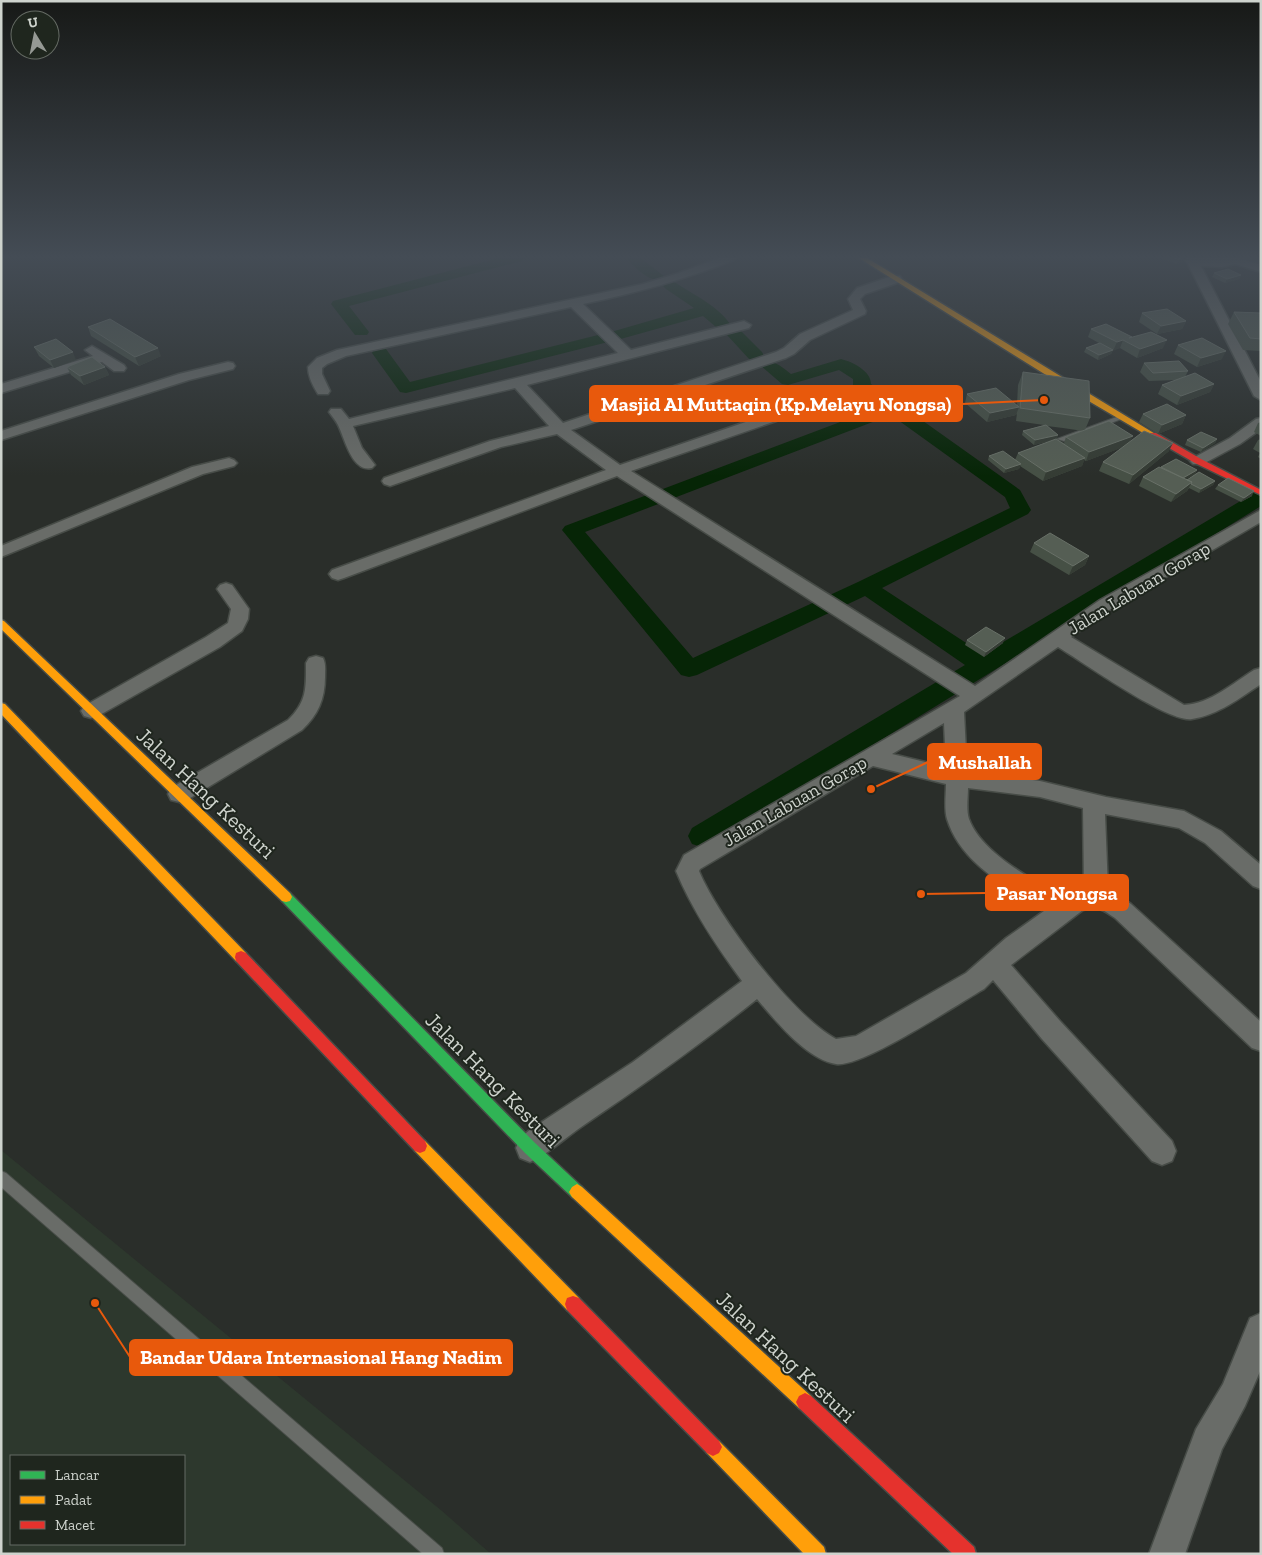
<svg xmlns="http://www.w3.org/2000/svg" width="1262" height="1555" font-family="'Zilla Slab',serif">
<rect width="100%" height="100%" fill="#2a2e2a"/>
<path fill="#2d382d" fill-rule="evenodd" d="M1,1150l441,361 49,43h-490zM11,1456h173v88h-173z"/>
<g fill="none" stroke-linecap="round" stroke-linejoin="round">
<path fill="#062506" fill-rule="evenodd" d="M499,258h25l-2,3 -173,45 20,26 -2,3h-12l-24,-31 2,-3z
M627,258h14l24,19 -2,3c-12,3 -29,-12 -36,-22z
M671,281l5,2c18,12 42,23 54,41l-2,3h-12l-13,-11 -86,24 -6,-2 -2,-3 2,-3 83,-24 -28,-19 -3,-3 3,-3z
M733,327l6,2 23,23 2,4 -2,4h-12l-23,-25 -2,-3 2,-3z
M602,334l6,2 2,3 -2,3 -202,51 -6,-1 -28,-39 2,-4h12l24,33z
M841,359c12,3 30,12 30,25l149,106 11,20 -3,4 -146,74 101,66 271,-161 7,-2v15l-549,338 -10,3 -10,-3 -4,-8 4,-8 273,-163 -100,-69 -168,79 -8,2 -8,-2 -119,-145 3,-4 315,-119 -24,-17 -3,-4v-7l-14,-9 -51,15 -6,-1 -21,-18 2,-4c12,-2 19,5 28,12zM891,415l114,82 5,11 -152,74 -165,76 -108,-126z"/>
<defs>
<path id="lane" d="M1122,415l3,2 -1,1 -60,23 -7,-2z
M1,1171l5,2 436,375 2,6h-21l-422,-367z"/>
<path id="street" d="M719,258h17l-2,2c-51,20 -98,33 -151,44l48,46 113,-29 7,4 -2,3 -222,57 36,38 213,-71 8,-4 16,-14 53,-24 -5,-11 9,-11 35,-12h8l2,3 -2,3 -35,12 -5,5 6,12 -1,3 -55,26 -16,14 -8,4 -215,72 49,35 210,-72h10l2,3 -2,3 -209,72 344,215 125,-86 161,-90v12l-149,86 -41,29 113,68c26,-1 49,-22 70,-35l7,-2v16c-21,14 -43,31 -69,35 -24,4 -109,-57 -134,-72l-94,65 3,59 73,10 66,16 78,14 37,20 40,34v24l-8,-3 -48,-43 -26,-15 -74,-14 3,76 9,4 14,10 130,118v29l-9,-3 -137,-130c-14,-9 -15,-12 -32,-8l-72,55 49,56 112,120 4,10 -4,10 -10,4 -10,-4 -110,-122 -49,-59 -9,9c-28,16 -122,79 -148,75 -30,-5 -60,-43 -79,-65 -56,45 -114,86 -173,126 -18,12 -35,29 -54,37l-10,-4 -4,-10 4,-10 11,-9 102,-67 109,-81c-25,-34 -50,-71 -66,-110l8,-16 276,-159 -343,-220 -273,102 -6,2 -6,-2 -3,-4 3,-4 274,-100 -49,-36 -56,13 -111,39 -6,-2 -2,-3 2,-3 106,-37 59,-15 -34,-38 -162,38 9,22 13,17 -3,3c-20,5 -27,-29 -34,-43 -2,-4 -6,-9 -9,-13l2,-3h10l8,10 269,-66 -47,-46 -225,49 -19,8 -5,4v6l8,17 -2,3h-10c-5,-8 -10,-17 -10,-27l9,-9 20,-8 306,-66 36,-11zM944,723l2,44 -54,-13zM873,766l73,18c0,10 -2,25 1,35 14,45 61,68 97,92l-38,27 -40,35 -110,63 -20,3c-44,-24 -118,-122 -137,-168l1,-2zM968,788l72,9 43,11 1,81 -15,5 -6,4c-30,-19 -81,-44 -94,-79 -3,-9 -1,-22 -1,-31z
M1183,258h58l20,6v8l-26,-8 -13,3 -21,-1 60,116v18l-7,-4 -66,-132z
M92,346l32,19 2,3 -2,3h-10l-12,-9 -101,31v-9l92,-28 -8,-6z
M228,362l5,1 2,3 -2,3 -44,11 -188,60v-9l178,-57z
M1261,418v11l-21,15 -37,20h-10l-3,-3 3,-3 37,-20 26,-19z
M229,458l5,2 3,3 -3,3 -31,8 -202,83v-11l191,-79z
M226,583l6,2 17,24 -1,10 -6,12 -22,16 -122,69 -7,2 -7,-2 -3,-5 3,-5 122,-69 22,-14 3,-14 -14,-20 3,-4z
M316,656l7,2c3,6 2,12 2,19 0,22 -7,38 -23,53l-115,70 -8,2 -8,-2 -3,-6 3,-6 117,-68c19,-18 18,-32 18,-57l3,-5z
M1261,1313v56l-16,37 -23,43 -37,105h-36l47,-125 27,-45 27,-66z"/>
<path id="fast" d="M286,892l4,1 245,250 47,44 3,5 -3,5 -5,3 -5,-3 -47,-44 -243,-252 -2,-4 2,-4z"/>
<path id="slow" d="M859,258h8l290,177 -7,2 -75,-44z
M1,620l3,1 286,272 2,4 -2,4 -4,1 -4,-1 -281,-272z
M1,703l4,1 241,249 1,4 -1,4 -5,2 -5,-2 -235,-247z
M420,1139l5,2 154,157 2,6 -2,6 -6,2 -6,-2 -152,-159 -2,-5 2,-5z
M577,1184l5,3 229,209 3,6 -3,6 -6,3 -6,-3 -227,-211 -3,-5 3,-5z
M713,1438l6,3 105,106 2,7h-22l-97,-101 -3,-6 3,-6z"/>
<path id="jam" d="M1150,433h6l45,26 60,31v5l-66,-32 -45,-26z
M241,951l5,2 179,188 2,5 -2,5 -5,2 -5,-2 -179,-190 -1,-4 1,-4z
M573,1296l6,2 140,143 3,6 -3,6 -6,3 -6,-3 -140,-143 -2,-6 2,-6z
M805,1393l6,3 163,151 2,7h-23l-154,-146 -3,-6 3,-6z"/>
</defs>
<use href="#lane" stroke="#474c47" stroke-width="2"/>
<use href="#street" stroke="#474c47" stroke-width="3"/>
<use href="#fast" stroke="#474c47" stroke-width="3"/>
<use href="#slow" stroke="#474c47" stroke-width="3"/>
<use href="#jam" stroke="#474c47" stroke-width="3"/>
<use href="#lane" fill="#696c68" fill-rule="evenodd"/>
<use href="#street" fill="#696c68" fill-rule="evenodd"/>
<use href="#fast" fill="#30b455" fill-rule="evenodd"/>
<use href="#slow" fill="#ff9f0a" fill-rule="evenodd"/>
<use href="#jam" fill="#e5322d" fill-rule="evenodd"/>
</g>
<path fill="#465045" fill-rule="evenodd" d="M1161,258h26l-1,2 -9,4z
M1238,258h23v4l-3,2z
M1214,273l27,2 -2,4 -14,4 -13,-6z
M1234,312l27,1v38l-18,-1 -15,-26z
M1142,313l44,8 -4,8 -25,5 -18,-12z
M88,327l73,29 -22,10 -48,-30z
M1091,329l41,8 31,11 -26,10 -17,-10 -7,2 -2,4 -13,6 -14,-8 2,-4 13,-5 -11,-6z
M1178,345l44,14 -25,8 -23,-13z
M34,347l42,13 -22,8 -15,-12z
M1144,363l44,8 -3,6 29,7 -4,8 -33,13 -19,-11 4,-9 15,-5 -28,1 -9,-9z
M67,367h38l4,8 -25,10 -13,-10z
M1023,372l67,46 -5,12 84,21 -40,33 -30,-13 4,-9 20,-15 -37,14 -2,-1 -2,6 -39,15 -23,-15 -1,3 -15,4 -16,-13 1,-4 26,4 3,-7 35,-13 -19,5 -12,-10 1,-4 21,-6 -28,-4 1,-8 -1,2 -29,7 -22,-19 2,-9 50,11 1,-20zM1047,426l16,2 20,3 -17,6 -2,6 -8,-4 2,-4z
M1143,414l43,1 -4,9 -24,10 -19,-12z
M1261,422v14l-7,-4 4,-9z
M1217,439l-2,4 -14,9 -16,-7 2,-5z
M1261,439v20l-3,-2 2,-4 -7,-4 5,-9z
M1161,467l36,3 -2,4 -9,5 29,2 -2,4 -14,8 -10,-5 -2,3 -16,11 -32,-16 4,-9z
M1218,485l34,11 -11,6 -26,-13z
M1034,543l55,13 -4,9 -16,10 -39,-23z
M967,640l36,3 -19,14 -19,-12z"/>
<path fill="#353c34" d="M1183,258h4l-1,2 -9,4 2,-4z
M1241,275l-2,4 -14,4 2,-4z
M1186,321l-4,8 -25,5 4,-8z
M1123,340l-3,8 -7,3 4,-9z
M1167,340l-4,8 -26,10 3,-9z
M158,348l3,8 -22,10 -4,-9z
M1113,350l-2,4 -13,6 1,-5z
M1226,351l-4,8 -25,8 4,-9z
M73,352l3,8 -22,8 -4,-8z
M105,367l4,8 -25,10 -4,-9z
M1214,384l-4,8 -33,13 4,-9z
M1019,407l-3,8 -29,7 3,-9z
M1186,415l-4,9 -24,10 4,-9z
M1058,435l-2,4 -22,6 1,-5z
M1133,436l-4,9 -43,16 3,-9z
M1217,439l-2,4 -14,9 2,-4z
M1173,443l-4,8 -40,33 4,-9z
M1085,458l-3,8 -39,15 3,-9z
M1021,464l-2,5 -15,4 2,-4z
M1197,470l-2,4 -16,9 2,-4z
M1215,481l-2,4 -14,8 2,-4z
M1192,482l-5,9 -16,11 5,-8z
M1254,491l-2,5 -11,6 3,-4z
M1089,556l-4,9 -16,10 4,-9z
M1005,638l-2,5 -19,14 2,-5z"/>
<path fill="#555e54" stroke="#687067" d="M1173,258h10l-4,2z
M1228,269l13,6 -14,4 -13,-6z
M1167,309l19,12 -25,5 -19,-13z
M1234,312l27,1v26l-11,-1z
M110,319l48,29 -23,9 -47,-30z
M1106,324l26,13 -3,1 22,-6 16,8 -27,9 -17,-9 -6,2 -26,-13z
M1202,338l24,13 -25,7 -23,-13z
M56,339l17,13 -23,8 -16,-13z
M1100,343l13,7 -14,5 -13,-7z
M92,357l13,10 -25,9 -13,-9z
M1179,361l9,10 -35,2 -9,-10z
M1023,372l66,9 1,37 -70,-10z
M1195,373l19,11 -33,12 -19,-11z
M996,388l23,19 -29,6 -23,-19z
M1167,404l19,11 -24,10 -19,-11z
M1109,421l24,15 -44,16 -23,-15z
M1046,425l12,10 -23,5 -12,-9z
M1144,431l29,12 -40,32 -30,-13z
M1201,432l16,7 -14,9 -16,-8z
M1056,439l29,19 -39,14 -28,-19z
M1003,451l18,13 -15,5 -17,-13z
M1176,459l21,11 -14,8 -22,-11z
M1159,467l33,15 -16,12 -33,-17z
M1199,472l16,9 -14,8 -10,-5 1,-2 -5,-2z
M1228,478l26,13 -10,7 -26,-13z
M1050,533l39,23 -16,10 -39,-23z
M986,627l19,11 -19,14 -19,-12z"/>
<linearGradient id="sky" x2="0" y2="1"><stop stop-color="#171917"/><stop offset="0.54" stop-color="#444c55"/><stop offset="1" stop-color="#444c55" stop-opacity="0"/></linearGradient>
<rect width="1262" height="476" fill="url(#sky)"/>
<g text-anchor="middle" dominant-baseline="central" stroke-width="4" stroke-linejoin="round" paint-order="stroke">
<g font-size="19" fill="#ced3cd" stroke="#1f261e">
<text transform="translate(1139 588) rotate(-31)">Jalan Labuan Gorap</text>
<text transform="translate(795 801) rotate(-30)">Jalan Labuan Gorap</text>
</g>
<g font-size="22" fill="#ced3cd" stroke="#1f261e">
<text transform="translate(206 793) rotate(43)">Jalan Hang Kesturi</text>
<text transform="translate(493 1080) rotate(45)">Jalan Hang Kesturi</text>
<text transform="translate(786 1357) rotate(43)">Jalan Hang Kesturi</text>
</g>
</g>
<path fill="none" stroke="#e8590c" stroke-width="2" d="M1044 400L962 404M871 789L928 762M921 894L986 893M95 1303L130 1357"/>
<g fill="#e8590c" stroke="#1f261e" stroke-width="2">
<circle cx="1044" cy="400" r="5"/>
<circle cx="871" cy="789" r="5"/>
<circle cx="921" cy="894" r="5"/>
<circle cx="95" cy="1303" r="5"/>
</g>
<g fill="#e8590c" stroke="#e8590c" stroke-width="2">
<rect x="590" y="386" width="372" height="35" rx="5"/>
<rect x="928" y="744" width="113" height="35" rx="5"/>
<rect x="986" y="875" width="142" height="35" rx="5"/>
<rect x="130" y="1340" width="382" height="35" rx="5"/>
</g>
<g font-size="20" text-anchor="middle" font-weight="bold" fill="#fff">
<text x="776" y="411">Masjid Al Muttaqin (Kp.Melayu Nongsa)</text>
<text x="985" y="769">Mushallah</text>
<text x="1057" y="900">Pasar Nongsa</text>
<text x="321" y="1364">Bandar Udara Internasional Hang Nadim</text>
</g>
<rect width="1262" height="1555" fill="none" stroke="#ced3cd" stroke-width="5"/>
<rect x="10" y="1455" width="175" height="90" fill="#1f261e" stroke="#656b64"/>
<rect x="20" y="1471" width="25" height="8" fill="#30b455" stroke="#656b64"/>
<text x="55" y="1480" font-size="15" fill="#ced3cd">Lancar</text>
<rect x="20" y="1496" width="25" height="8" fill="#ff9f0a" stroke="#656b64"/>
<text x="55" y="1505" font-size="15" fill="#ced3cd">Padat</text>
<rect x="20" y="1521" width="25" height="8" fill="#e5322d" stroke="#656b64"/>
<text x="55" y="1530" font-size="15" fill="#ced3cd">Macet</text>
<g transform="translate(35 35) rotate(350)"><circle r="24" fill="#1f261e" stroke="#656b64"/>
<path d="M0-4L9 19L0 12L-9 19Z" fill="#959994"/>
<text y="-8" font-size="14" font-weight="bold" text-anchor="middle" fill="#ced3cd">U</text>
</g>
</svg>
